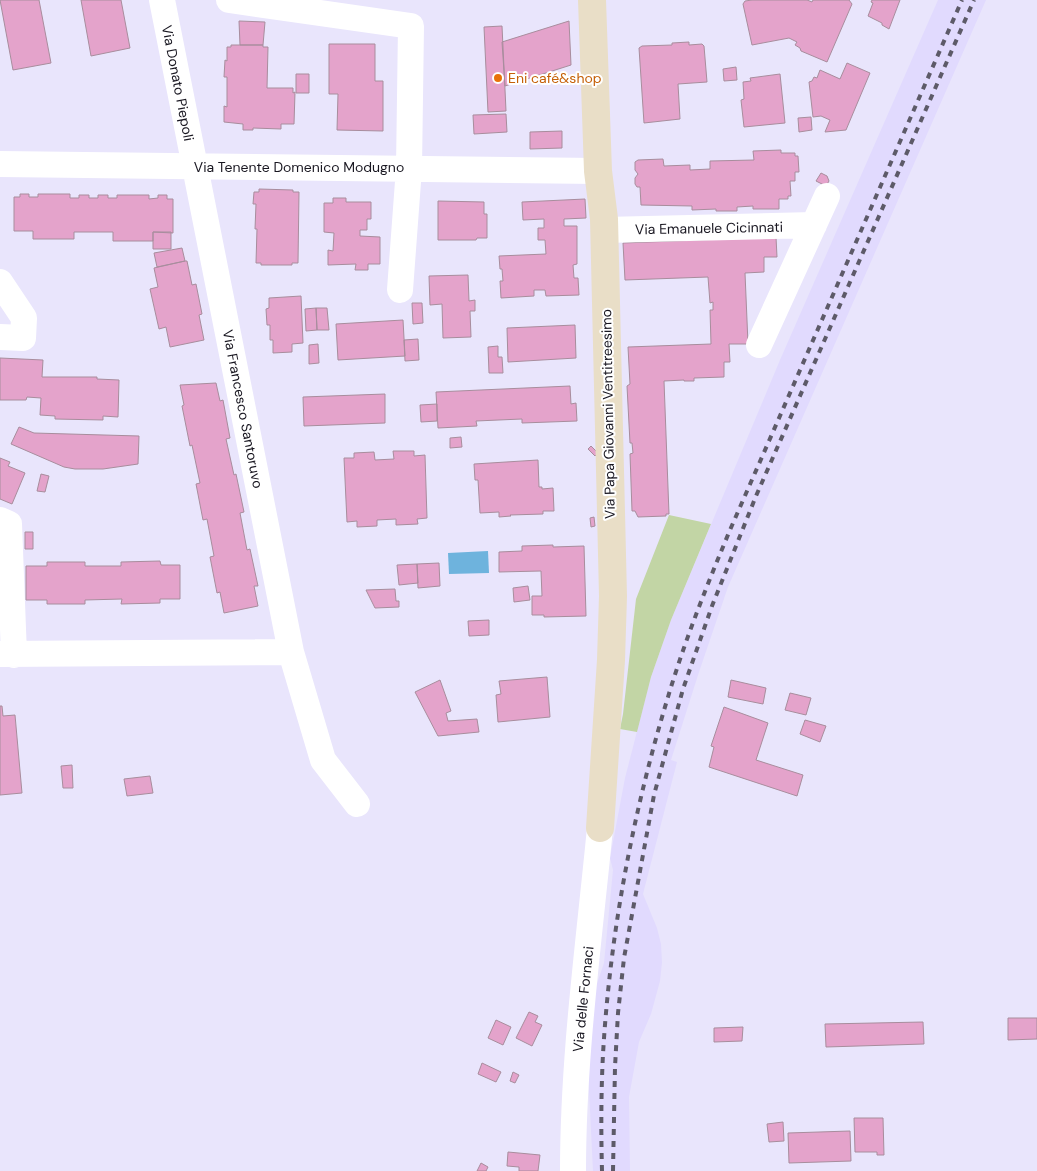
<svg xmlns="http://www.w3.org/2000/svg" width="1037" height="1171" font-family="'DM Sans',sans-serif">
<rect width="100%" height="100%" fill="#e9e5fc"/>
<path fill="#e1dafe" d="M938,0h48l-258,587 -29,85 -28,88 6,2 -34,132 14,34 4,16 1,18 -2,19 -9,33 -12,28 -10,55 1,74h-37l-7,-142 5,-28 13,-38 9,-93 -3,-12 15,-80 26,-101 20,-57 109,-260z"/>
<path fill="#c2d5a5" d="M669,515l42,9 -40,96 -20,57 -14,55 -17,-3 3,-15 13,-115z"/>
<path fill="#6eb3dd" d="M488,551l1,22 -40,1 -1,-21z"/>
<path fill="#e4a3cb" stroke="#a88d9d" d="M0,0h39l12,63 -38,7z
M81,0h40l9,48 -39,8z
M752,0h55l5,2 1,-2h36l3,4 -25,58 -26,-11 -1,-3 -5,-3 2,-3 -8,-4 -37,7 -9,-41 2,-3z
M872,0h28l-11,29 -7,-4v-2l-14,-7 5,-13 -2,-1z
M239,21l26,1 -2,23h-23z
M569,21l2,44 -66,21 -3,-44z
M502,26l4,85 -18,1 -4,-85z
M689,42v3l13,-1 2,2 3,36 -29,2 2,35 -36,4 -5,-75 3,-2 30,-1v-2z
M329,44h46v37h8v50l-46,-1 1,-36h-9z
M231,45h32v2h5l-1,41h26v5l2,-1 -1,32h-13v5l-28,-1v2h-10v-6l-19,-2v-16l3,1v-30h-3l1,-17 2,1v-14h4z
M847,63l23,10 -24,57 -21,2 5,-12 -9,-4 -8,1 -4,-35 3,-1 2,-4 3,1 3,-8 20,9z
M736,67l1,13 -13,1 -1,-12z
M296,74h13v19h-13z
M780,74l5,49 -41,4 -3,-27 3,-1 -1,-17 8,-1 -1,-3z
M506,114l1,18 -33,2 -1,-19z
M811,117l1,13 -13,2 -1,-14z
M562,131v17l-32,1v-17z
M781,150v3h14v3h3l1,16h-4v9h-5l1,15h-3v3h-9v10h-26v-3l-16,1v4h-21v-2l-24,1v-4l-51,-1 -1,-18h-3l-2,-3v-6l3,-4 -3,-4v-8l3,-2 25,-1 1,7 26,-1v5l20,-1v-8l44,-1 -1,-9z
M821,173l6,3 2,5 -3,5 -10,-5z
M259,189l34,1v2h6l-1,71h-6v2h-31v-2h-5l1,-34h-2l1,-25h-3l1,-12h5z
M20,194h9v3h9v-3h32v4h9v-3h10v3h9v-3h10v3h9v-3h32v4l9,-1v-3h9v4h6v34l-20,-1v9h-40v-9h-39v7h-41v-8h-19v-34h6z
M333,198h13v4h25v17h-4v11h-7v6l20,1v27h-12v6h-13l1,-6 -28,1v-15l5,1 1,-18 -10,-1v-29h9z
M585,199l1,19 -22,1v7h13v38l-4,1 1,13h4l1,17 -33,1 -1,-6h-11v6l-33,2 -1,-17h3l-1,-12h-2l-1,-13 47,-2 -1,-14h-7v-12h6v-9l-21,1 -1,-18z
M438,201l46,1v12h3v24h-10l-1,2h-38z
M153,232h18v17h-18z
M776,237l1,20h-13v15l-19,1 3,71h-19l1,18h-6v15l-30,1v3h-10v-1l-20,1 5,133h-3v2l-28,1 -3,-6h-3l-2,-57 3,-1 -1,-10h-2l-3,-57 3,-2 -2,-37 83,-3 -1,-34h3v-8l-3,1 -2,-26 -83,3 -2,-37z
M182,248l3,13 -28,6 -3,-14z
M185,261h2l5,24 4,-1 6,30 -3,1 5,25 -34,7 -4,-20 -7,2 -9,-40 8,-2 -4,-19z
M468,275l1,26 6,-1v11h-5l1,26 -28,1 -1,-34 -12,1 -1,-29z
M301,296l2,47 -11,1v8l-19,1v-13h-3v-15h-3l-1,-16 3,-1v-10z
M412,303h10l1,20 -10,1z
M316,308l1,22 -11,1 -1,-22z
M316,308h11l2,22h-12z
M403,320l2,36 -67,4 -2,-36z
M575,325l1,33 -68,4 -1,-34z
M418,339l1,21 -14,1 -1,-21z
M318,344l1,19 -10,1v-19z
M498,346v11h4l1,16h-14l-1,-26z
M0,358l43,2 -1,17h55v2l22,1 -1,37 -15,-1v4l-48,-1v-3l-15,-1 1,-17 -14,-1 -1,3h-26z
M216,383l4,18 3,-1 7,38 -4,1 8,36 2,-1 8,38 -4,1 7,37 3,-1 8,37h-4l4,20 -34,7 -4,-21 -3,1 -7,-36 4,-1 -7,-37 -4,1 -7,-36 4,-1 -8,-38 -2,1 -8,-40 2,-1 -4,-20z
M570,386l1,18 5,-1 1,18 -55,2v-4l-46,2 1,5 -39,2 -2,-36z
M385,394v29l-81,3 -1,-29z
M437,404v17l-16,1 -1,-17z
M19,427l15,6 105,3 -1,28 -35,5h-28l-11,-2 -53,-23z
M461,437l1,10 -12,1v-10z
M591,446l7,7 -3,3 -7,-7z
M393,451h21v5l11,-1 2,63 -10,1 1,5 -22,1v-6l-19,1v6l-20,1v-6l-10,1 -3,-64h10v-5l20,-1 1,8 19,-1z
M0,458l10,4 -2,4 17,7 -13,31 -12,-5z
M538,460l1,27h3v2l11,-1 1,23h-11v3l-33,1 1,1 -12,1v-5l-19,1 -2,-33h-3l-1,-16z
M41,474l8,2 -4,16 -8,-1z
M594,517l1,9 -4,1 -1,-9z
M25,532h8v17h-8z
M553,545v2l31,-1 2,70 -42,1v-2h-12v-19h10l-1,-25 -42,1v-20l23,-1v-5z
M160,561l1,4h19v34h-20v4l-39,1 1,-5 -37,1v4h-38v-4h-21v-34h21v-4h38v4h36v-4z
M439,563l1,23 -22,2 -1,-24z
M417,564l1,19 -19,2 -2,-20z
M528,586l2,14 -16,2 -1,-14z
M395,589l1,12h3v6l-24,1 -9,-18z
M489,620v15l-20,1 -1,-15z
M547,677l3,40 -52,5 -2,-27 5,-1 -2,-13z
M440,680l11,31 -5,2 2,8 29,-2 2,13 -41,4 -23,-44z
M731,680l35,8 -3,16 -35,-7z
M790,693l21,5 -5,17 -21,-5z
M0,706h2l1,10 12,-1 7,78 -22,2z
M724,707l44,16 -12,37 47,15 -6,21 -88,-29 5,-20 -3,-1z
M805,720l21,6 -6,16 -20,-8z
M72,765l1,23h-10l-2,-22z
M150,776l3,17 -26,3 -3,-17z
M529,1012l9,4 -3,6 7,3 -10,21 -16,-8z
M1008,1018h29v21l-29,1z
M496,1020l15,7 -8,18 -15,-7z
M923,1022l1,22 -98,3 -1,-23z
M743,1027l-1,14 -28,1v-14z
M482,1063l19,9 -5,10 -18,-8z
M513,1072l6,3 -4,8 -5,-2z
M854,1118h29l1,37h-7v-3h-22z
M783,1122l1,19 -15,1 -2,-18z
M850,1131l1,30 -62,2 -1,-30z
M508,1152l32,3 -2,16h-19v-4l-12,-1z
M481,1163l7,4 -2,4h-9z"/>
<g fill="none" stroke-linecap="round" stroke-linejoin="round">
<path stroke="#fff" stroke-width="26" d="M162,0l129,652 32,108 34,44
M229,0l182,26 -2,142 -9,122
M0,164l598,7
M604,230l210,-5
M0,282l24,36 -1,20 -23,-1
M759,345l68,-149
M0,520l9,4 5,131
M0,654l291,-2
M573,1171c0,-115 16,-229 27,-343"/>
<path stroke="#e9dec7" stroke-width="28" d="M592,0l6,171 6,48 9,377 -2,64 -11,168"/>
<path stroke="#5d5a68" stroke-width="4" stroke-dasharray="6 6" stroke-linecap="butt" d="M602,1171c-1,-39 -1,-78 1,-117 7,-121 30,-242 65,-357 17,-57 39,-112 62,-167l232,-530
M613,1171l2,-104 3,-54 6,-55 30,-163 29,-106 29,-83 44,-110 218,-496"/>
</g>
<circle fill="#e8710a" stroke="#fff" stroke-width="2" cx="498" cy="78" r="5"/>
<g text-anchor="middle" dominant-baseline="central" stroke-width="4" stroke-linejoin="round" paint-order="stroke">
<g font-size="14" fill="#c56008" stroke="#fff" text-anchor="start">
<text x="508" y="78">Eni café&amp;shop</text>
</g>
<g font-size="14" fill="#181620" stroke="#fff">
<text transform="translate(178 83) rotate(79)">Via Donato Piepoli</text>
<text x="299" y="167">Via Tenente Domenico Modugno</text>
<text transform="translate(709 228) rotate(-1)">Via Emanuele Cicinnati</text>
<text transform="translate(243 409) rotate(79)">Via Francesco Santoruvo</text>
<text transform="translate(608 414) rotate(-91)">Via Papa Giovanni Ventitreesimo</text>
<text transform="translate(583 999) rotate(-84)">Via delle Fornaci</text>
</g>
</g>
</svg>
